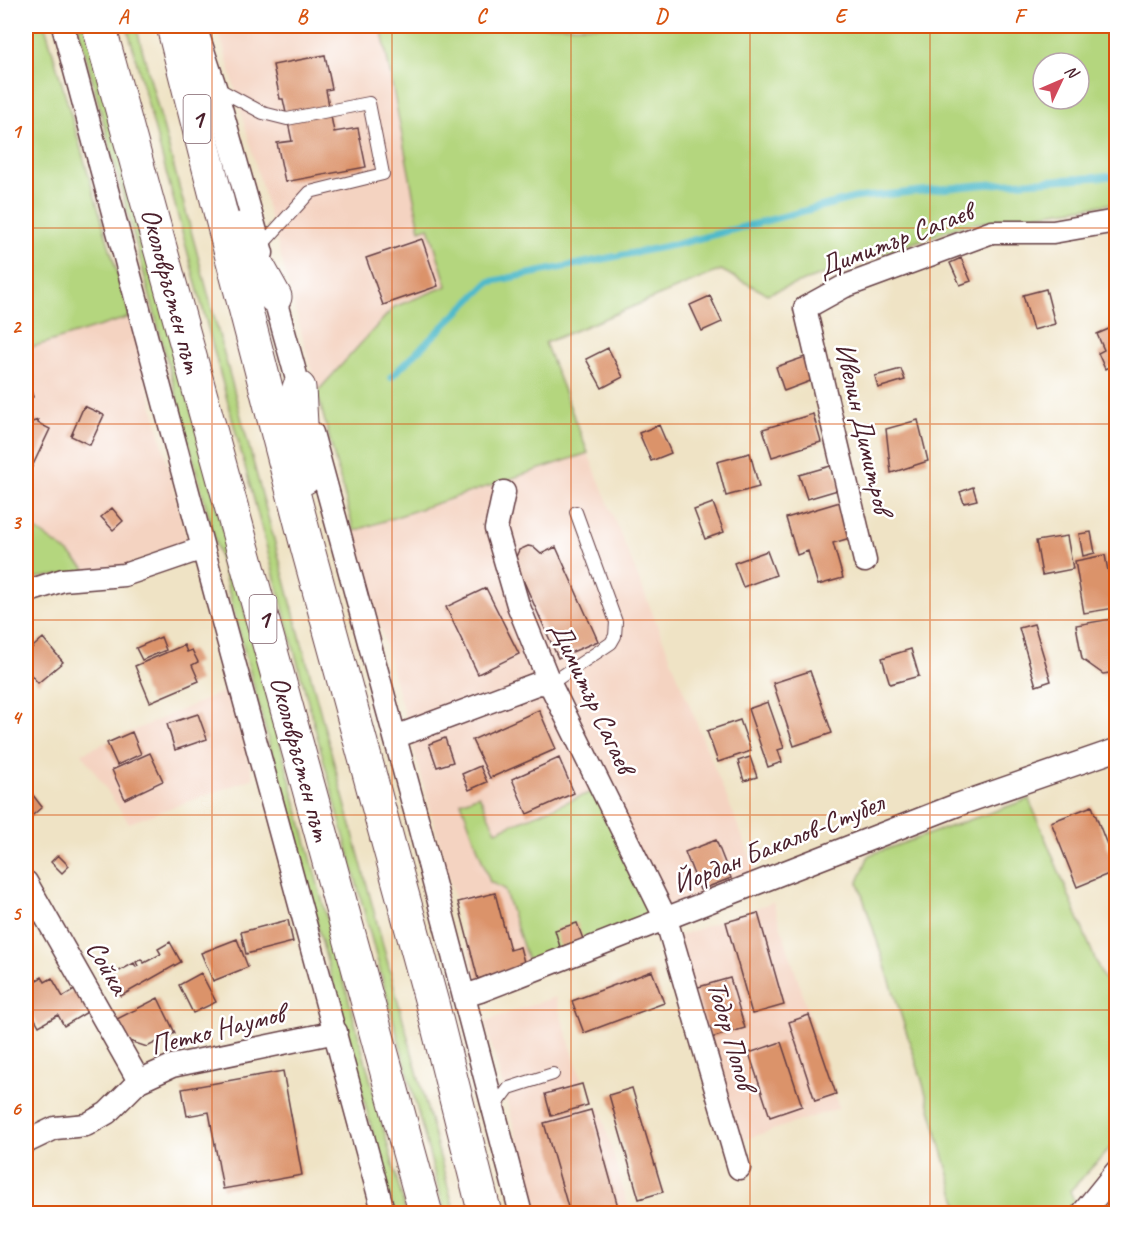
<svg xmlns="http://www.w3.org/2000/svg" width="1142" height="1239" font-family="Caveat,sans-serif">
<rect width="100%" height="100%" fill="#fff"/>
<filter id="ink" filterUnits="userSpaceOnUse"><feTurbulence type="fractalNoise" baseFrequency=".0167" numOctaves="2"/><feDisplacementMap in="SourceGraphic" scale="12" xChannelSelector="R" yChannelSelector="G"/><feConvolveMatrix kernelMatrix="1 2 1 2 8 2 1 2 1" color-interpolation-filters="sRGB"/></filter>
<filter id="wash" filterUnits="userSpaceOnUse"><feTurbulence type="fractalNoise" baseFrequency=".008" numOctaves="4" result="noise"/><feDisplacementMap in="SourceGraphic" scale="24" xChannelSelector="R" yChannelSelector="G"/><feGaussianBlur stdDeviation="1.35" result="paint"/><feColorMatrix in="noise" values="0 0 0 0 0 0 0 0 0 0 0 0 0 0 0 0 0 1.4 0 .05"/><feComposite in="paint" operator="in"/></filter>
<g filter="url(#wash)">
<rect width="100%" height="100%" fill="#efe3c5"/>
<path fill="#f4d3c1" d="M216,26h165l39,204 9,-3 18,59 -53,21 -77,85 -30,-113 -65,-237z
M130,317l57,223 -66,28 -33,4 -19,-19 -43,-30v-38l1,-3 -1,-1v-132z
M588,453l173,430 -281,108 -126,-460z
M227,690l27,88 -125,45 -47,-70z
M773,902l66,206 -105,35 -56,-207z
M555,997l36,113 -2,1 11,-3 30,105h-93l-52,-192z"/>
<path fill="#b4d67e" stroke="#7f7a54" stroke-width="1.5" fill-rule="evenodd" d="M26,26h19l85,291 -104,32z
M78,26h8l29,101 291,1086h-12z
M127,26h9l319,1187h-10z
M381,26h735v177l-152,22 -197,69 -46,-24 -176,73 43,110 -234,78 -37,-139 77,-85 53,-21 -18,-59 -9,3zM1043,63h36v36h-36z
M26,523l43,30 19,19 -62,7z
M596,790l58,123 -126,48 -24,-72 -14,-7 -29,-80 18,-7 17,36z
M1029,799l73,177 14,21v140l-6,11 -40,43 9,22h-119l-39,-136 -63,-195 11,-27z"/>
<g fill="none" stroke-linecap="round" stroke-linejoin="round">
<path stroke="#4fbaca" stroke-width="7" d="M391,377l98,-95 189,-38 176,-46 125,-13 137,-9"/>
</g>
<g id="blocks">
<path fill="#db936b" d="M325,55l7,34 -6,1 8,42 24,-4 8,39 -81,15 -8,-39 15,-2 -9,-42h-3l-7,-34z
M422,239l16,47 -55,19 -17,-47z
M961,258l10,23 -11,4 -10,-22z
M1046,289l9,35 -22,6 -10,-35z
M710,296l12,26 -20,9 -12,-26z
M1116,326v37l-11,6 -7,-16 6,-3 -7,-16z
M608,348l15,29 -21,11 -16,-29z
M805,357l8,23 -29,11 -8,-24z
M901,369l4,11 -27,8 -3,-12z
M26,374l7,23 -7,2z
M84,406l20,9 -14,30 -19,-9z
M813,414l8,28 -49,15 -9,-28z
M38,420v3l12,6 -19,40 -5,-3v-42z
M918,420l10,41 -37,12 -5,-44z
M659,425l12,28 -20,8 -12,-28z
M750,453l9,34 -33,9 -9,-34z
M834,465l7,24 -34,10 -8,-24z
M973,487l4,13 -13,3 -4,-11z
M840,502l10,36 -17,5 10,35 -25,7 -10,-34 -11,4 -11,-37z
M713,503l11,29 -19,7 -11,-29z
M112,508l11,13 -10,9 -12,-13z
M1091,532l4,21 -12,3 -4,-22z
M1067,536l6,33 -31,6 -6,-34z
M528,546l5,1 8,7 15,-7 42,94 -40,17 -42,-94 -1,-5 4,-9z
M767,551l9,24 -33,12 -9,-24z
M1105,555l10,53 -31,5 -9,-52z
M486,588l33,66 -41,20 -32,-67z
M1111,619l2,10 3,-1v44l-13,2 -21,-15 -6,-34z
M1034,624l17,57 -15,5 -17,-58z
M161,637l5,13 -24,10 -6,-12z
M43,638l20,24 -25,21 -12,-14v-16z
M184,645l3,7 5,-2 6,12 -6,3 7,16 -49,21 -15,-36z
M911,649l8,27 -29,8 -8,-26z
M810,671l22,62 -38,13 -21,-63z
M768,702l16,46 -6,2 4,12 -14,5 -20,-58z
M539,710l17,39 -66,29 -18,-38z
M198,714l9,25 -32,11 -8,-26z
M740,720l11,31 -33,11 -11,-31z
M132,732l9,22 -24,11 -10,-22z
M445,738l8,24 -16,5 -8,-23z
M150,753l13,28 -38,18 -13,-29z
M750,757l7,20 -13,4 -6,-20z
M559,758l15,35 -47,21 -15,-35z
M480,766l7,16 -18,8 -7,-16z
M26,786l16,21 -16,14z
M1092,806l24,62v3l-39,16 -26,-65z
M716,840l15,38 -31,12 -15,-38z
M58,855l11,11 -7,7 -11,-11z
M495,893l15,57 10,-3 5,19 -47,13 -20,-77z
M758,913l26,92 -32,9 -26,-92z
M288,920l5,22 -47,12 -5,-22z
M577,923l6,16 -23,8 -5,-17z
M237,939l11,28 -35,14 -12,-28z
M170,942l11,20 -60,34 -11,-20 24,-13 2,4 2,-1 -2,-4 5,-3 3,4 17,-9 -3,-5z
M652,971l12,32 -80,30 -12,-32z
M201,973l15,29 -23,11 -14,-28z
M42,977l3,5 7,-4 11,19 13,-8 13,22 -25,15 -6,-11 -19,11 -13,-23v-10l2,-2 -2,-5z
M730,978l15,50 -34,10 -16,-50z
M158,998l17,35 -28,14 -18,-6 -12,-22z
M809,1015l27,79 -21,7 -26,-79z
M781,1042l21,64 -32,11 -21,-64z
M283,1071l19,104 -79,14 -14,-77 -22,4 -5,-27z
M582,1084l6,21 -37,11 -6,-22z
M632,1088l31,104 -24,7 -30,-104z
M591,1110l29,104h-50l-26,-91z"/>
</g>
</g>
<g filter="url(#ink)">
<use href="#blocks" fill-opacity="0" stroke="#633c42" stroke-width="1.5"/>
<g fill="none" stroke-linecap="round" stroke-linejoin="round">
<defs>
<path id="service" d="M215,87l48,26 24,6 82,-16 14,71 -73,18 -50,55
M550,684l61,-41 4,-7 1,-14 -40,-110
M495,1112l5,-12 9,-12 44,-14"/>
<path id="minor" d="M63,26l140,522 181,666
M195,26l20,61 47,166
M271,285l32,116
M312,433l105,385 104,396
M504,492l-8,37 22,76 32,79 116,235 73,249
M865,561l-60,-253 38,-21 149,-55h61l63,-11
M26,592l37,-12 61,-5 79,-27
M395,737l144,-54 11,1
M26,882l113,199
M464,996l16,-5 477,-186 159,-55
M26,1142l29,-14 31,-3 21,-12 32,-32 33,-15 164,-34
M1082,1214l34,-42"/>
<path id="trunk" d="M99,26l327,1188
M173,26l41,162 93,358 125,457 53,211
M237,229l38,68
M299,388l5,90"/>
</defs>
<use href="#service" stroke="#633c42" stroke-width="14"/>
<use href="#minor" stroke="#633c42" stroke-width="25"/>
<use href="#trunk" stroke="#633c42" stroke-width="35"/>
<use href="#service" stroke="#fff" stroke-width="12"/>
<use href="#minor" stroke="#fff" stroke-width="22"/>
<use href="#trunk" stroke="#fff" stroke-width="33"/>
</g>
</g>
<path fill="none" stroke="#d8530f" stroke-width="1.5" stroke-opacity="0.55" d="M212,26v1188M392,26v1188M571,26v1188M750,26v1188M930,26v1188M26,228h1090M26,424h1090M26,620h1090M26,815h1090M26,1010h1090"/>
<g text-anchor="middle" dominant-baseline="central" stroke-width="5" stroke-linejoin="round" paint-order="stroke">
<g fill="#fff" stroke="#80626b" stroke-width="1.5">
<rect x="183.5" y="95" width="27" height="48" rx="4.5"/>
<rect x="249.5" y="595" width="27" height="48" rx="4.5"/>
</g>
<g font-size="27" font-weight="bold" fill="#4a1f2b">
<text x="197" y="119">1</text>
<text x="263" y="619">1</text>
</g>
<g font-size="28" fill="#4a1f2b" stroke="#fff">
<text transform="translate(895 239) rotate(-21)">Димитър Сагаев</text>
<text transform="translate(172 290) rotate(75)">Околовръстен път</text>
<text transform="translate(864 428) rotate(77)">Ивелин Димитров</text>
<text transform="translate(593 697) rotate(65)">Димитър Сагаев</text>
<text transform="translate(301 758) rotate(75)">Околовръстен път</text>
<text transform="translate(778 843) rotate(-22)">Йордан Бакалов-Стубел</text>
<text transform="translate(108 967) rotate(60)">Сойка</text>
<text transform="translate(217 1029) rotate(-14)">Петко Наумов</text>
<text transform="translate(732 1035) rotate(74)">Тодор Попов</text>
</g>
</g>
<rect width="1142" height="1239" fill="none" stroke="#fff" stroke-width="66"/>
<g transform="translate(1061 81) rotate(46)"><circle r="28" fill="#ffffff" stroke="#b7a5aa" stroke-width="1.5"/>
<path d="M0-4.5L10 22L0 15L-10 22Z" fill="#d1495b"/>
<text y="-9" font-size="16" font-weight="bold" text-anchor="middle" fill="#4a1f2b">N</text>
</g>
<rect x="33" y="33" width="1076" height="1173" fill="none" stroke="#d8530f" stroke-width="2"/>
<g font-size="20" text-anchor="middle" font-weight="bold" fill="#d8530f">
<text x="123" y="23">A</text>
<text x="302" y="23">B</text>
<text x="481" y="23">C</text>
<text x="661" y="23">D</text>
<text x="840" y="23">E</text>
<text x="1019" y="23">F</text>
<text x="16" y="138">1</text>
<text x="16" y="333">2</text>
<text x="16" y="529">3</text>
<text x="16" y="724">4</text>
<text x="16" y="920">5</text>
<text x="16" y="1115">6</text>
</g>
</svg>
